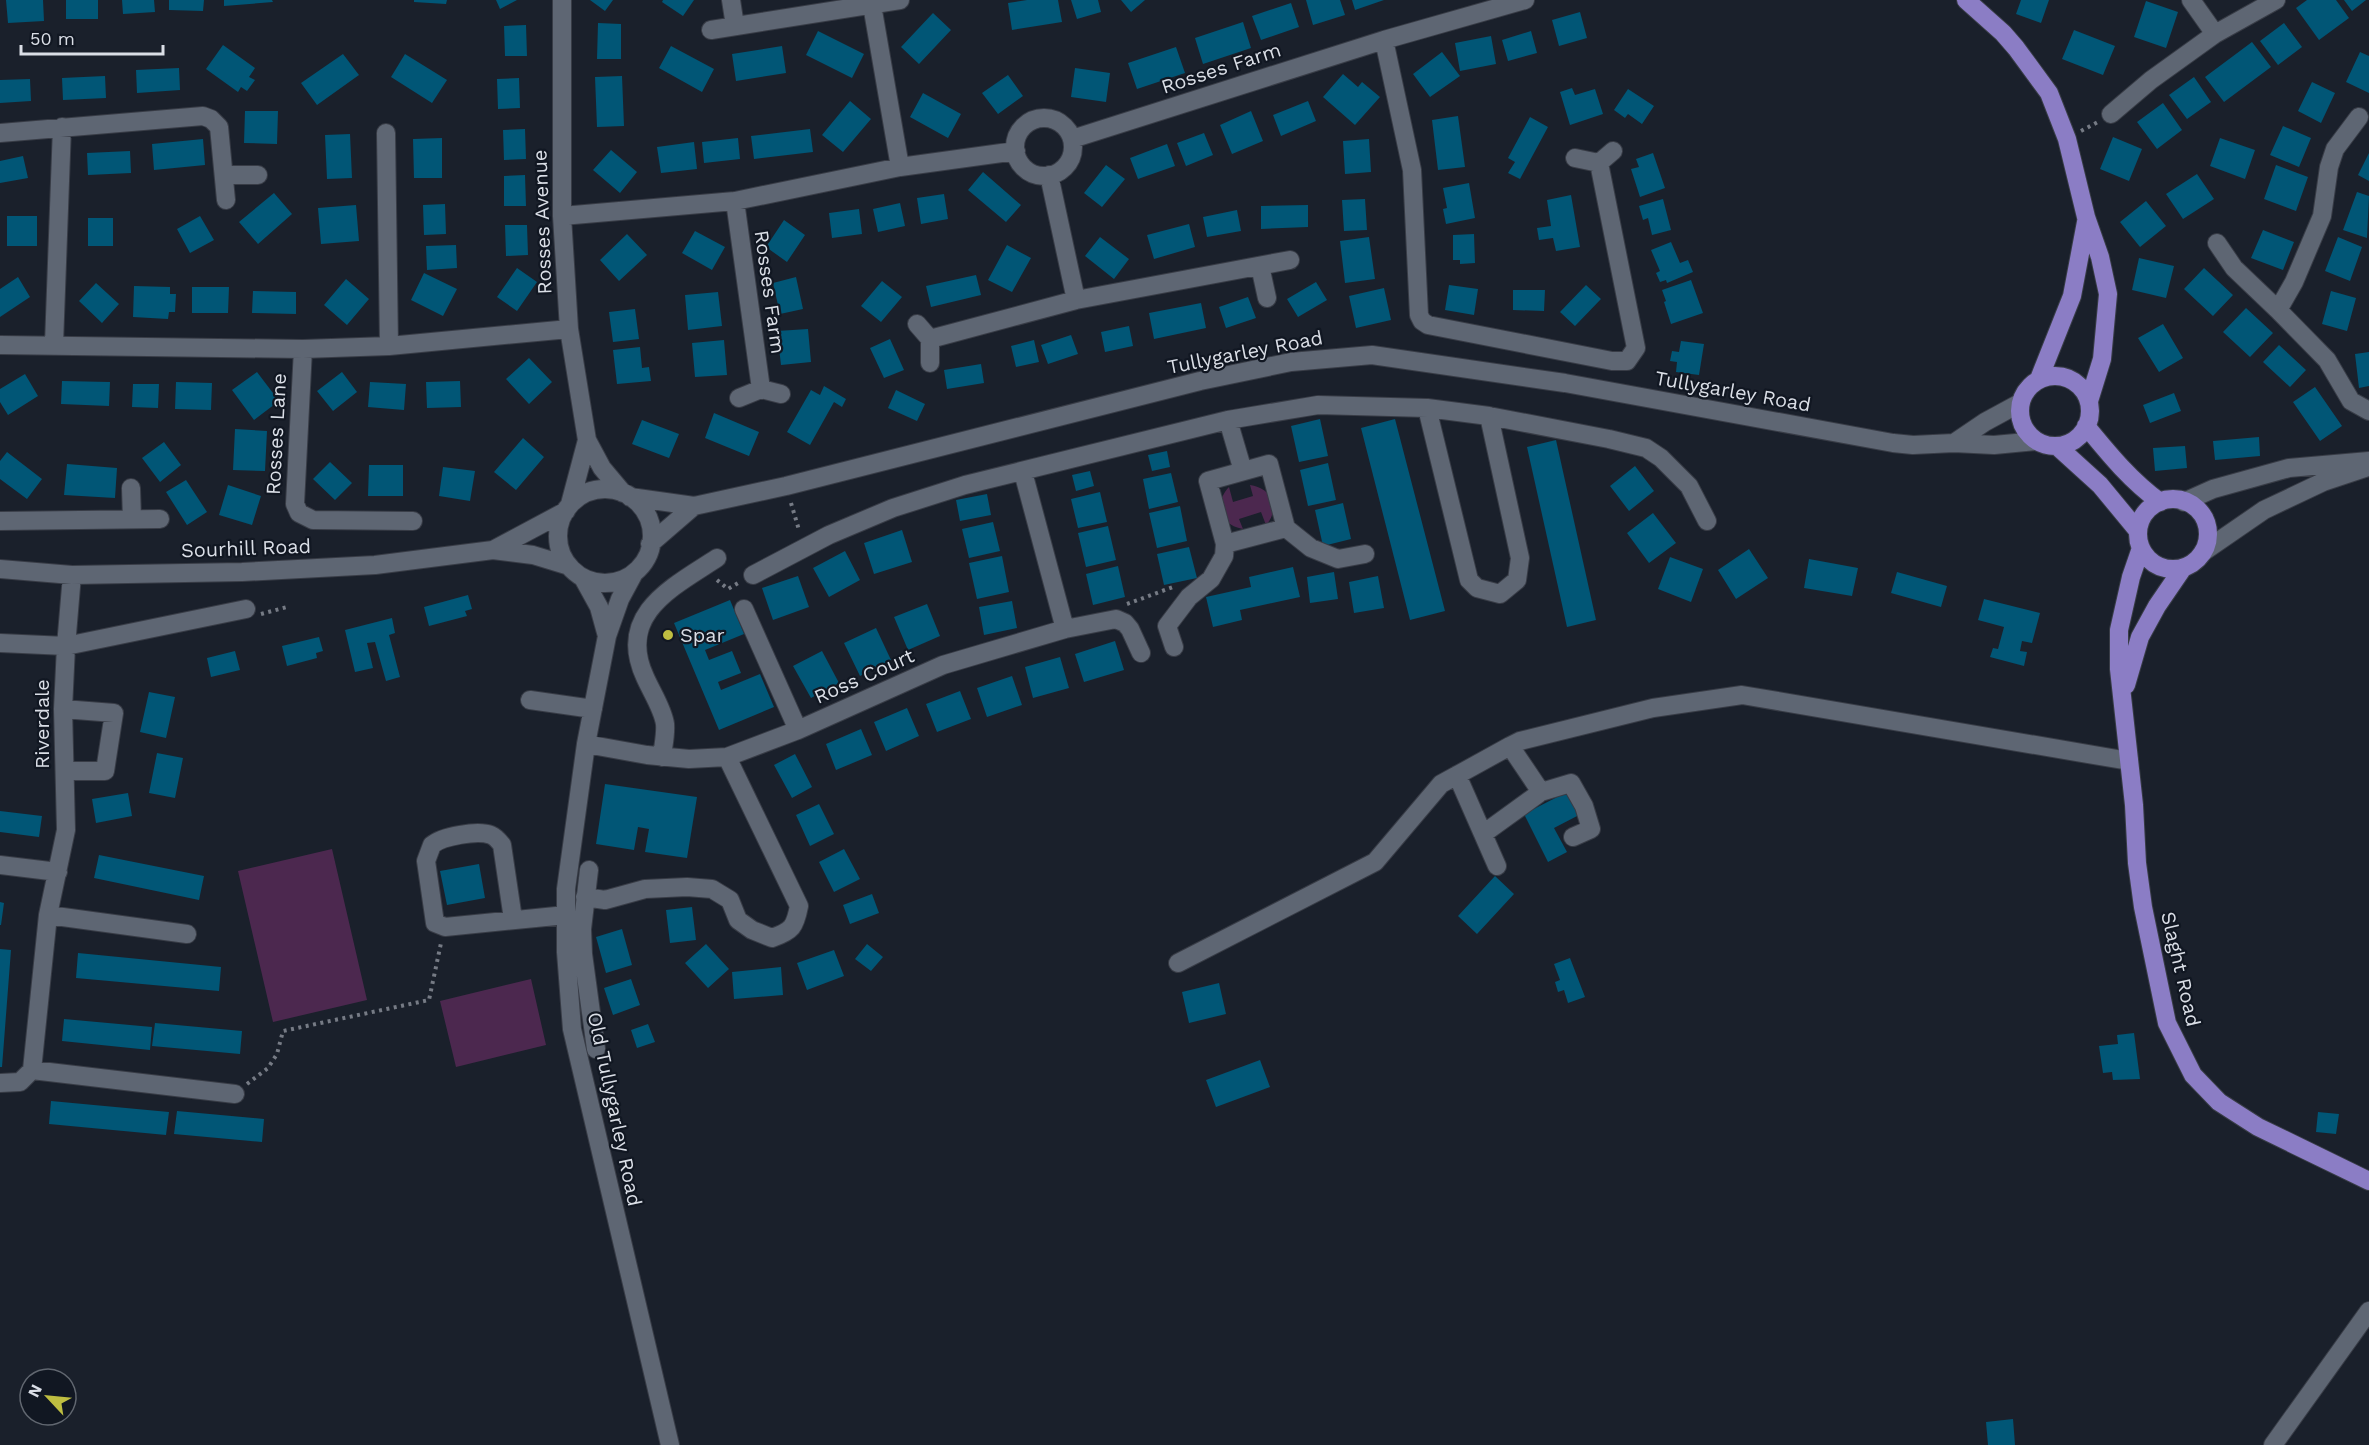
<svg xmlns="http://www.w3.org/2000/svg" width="2369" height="1445" font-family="'Work Sans',sans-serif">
<rect width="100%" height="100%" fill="#1a202b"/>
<path fill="#4c284f" d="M1250,485c22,3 31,23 16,40l-5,-13 -22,7 4,10c-23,-4 -30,-25 -14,-42l4,15 20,-6z
M332,849l35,151 -94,22 -35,-151z
M531,979l15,66 -90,22 -16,-66z"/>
<path fill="#015676" d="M6,0h37l1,21 -36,2z
M66,0h32v19h-32z
M122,0h32l1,12 -32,2z
M169,0h35l-1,11 -34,-1z
M224,0h48l1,2 -49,4z
M414,0h33l-1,4 -32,-2z
M496,0h21l-17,9z
M590,0h23l-8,11z
M663,0h31l-11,16 -21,-14z
M1027,0h31l4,22 -50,8 -4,-27z
M1071,0h27l3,12 -24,7z
M1121,0h24l-14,12z
M1306,0h34l5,15 -32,10z
M1352,0h32l-29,10z
M2021,0h28l-8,23 -25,-9z
M2307,0h29l13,18 -30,22 -23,-32z
M2344,0h22l-14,11z
M2146,1l32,11 -12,36 -32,-11z
M1291,3l8,24 -38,13 -9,-24z
M1580,12l7,26 -28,8 -7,-26z
M933,13l18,17 -32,34 -18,-17z
M1243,22l8,26 -48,16 -8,-26z
M598,23l23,1v35h-24z
M2284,23l18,24 -24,18 -18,-24z
M526,25l1,31h-22l-1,-30z
M2074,30l41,16 -12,29 -41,-16z
M818,31l46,23 -12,24 -46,-23z
M1531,31l6,22 -29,8 -6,-21z
M1491,36l5,28 -36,7 -5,-28z
M2252,42l19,25 -47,35 -19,-25z
M223,45l32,23 -6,9 6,3 -8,11 -6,-4 -3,5 -32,-23z
M671,46l43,23 -12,23 -43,-24z
M782,46l4,27 -50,8 -4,-27z
M1176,47l9,26 -48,16 -9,-26z
M1442,52l18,24 -30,21 -17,-23z
M2360,52l9,4v37l-23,-11z
M343,54l16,21 -42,30 -16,-22z
M405,54l42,26 -15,23 -41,-26z
M179,68l1,22 -43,3 -1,-23z
M1075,68l35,5 -4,29 -35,-5z
M1343,74l15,13 4,-5 18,15 -25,28 -32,-28z
M1008,75l15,21 -25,18 -16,-21z
M105,76l1,22 -43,2 -1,-22z
M622,76l2,50 -27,1 -2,-50z
M2194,77l17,25 -24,17 -18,-24z
M519,78l1,30 -22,1 -1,-30z
M30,79l1,22 -31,2v-23z
M2312,82l23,11 -14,30 -23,-12z
M1572,88l3,7 20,-6 8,25 -33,11 -10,-33z
M1628,89l26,17 -12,18 -14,-10 -3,4 -11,-8z
M923,93l38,21 -13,24 -38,-21z
M850,101l21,18 -28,33 -21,-17z
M1308,101l8,20 -35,15 -8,-21z
M2163,103l19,27 -25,19 -20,-27z
M245,111h33l-1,33 -33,-1z
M1251,111l12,30 -31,13 -12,-29z
M1458,116l7,51 -27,3 -6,-50z
M1530,117l18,10 -28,52 -12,-6 7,-11 -7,-4z
M2283,126l28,12 -12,29 -29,-12z
M525,129l1,30 -22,1 -1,-30z
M810,129l3,23 -59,7 -3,-23z
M1204,133l9,22 -27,11 -9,-23z
M350,134l2,44 -25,1 -2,-44z
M2113,137l29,12 -13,32 -29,-12z
M442,138v40h-28l-1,-39z
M738,138l2,21 -36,4 -2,-21z
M2220,138l35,12 -10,29 -35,-13z
M203,139l2,26 -51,5 -2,-26z
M1369,139l2,33 -26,2 -2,-33z
M694,142l3,27 -36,4 -4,-26z
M1167,144l8,22 -37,13 -8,-21z
M611,150l26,22 -17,21 -27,-23z
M130,151l1,22 -43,2 -1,-22z
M1653,153l12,35 -25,9 -9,-28 8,-2 -3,-8z
M2369,153v28l-11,-6z
M23,156l5,22 -28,5v-22z
M1106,165l19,14 -23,28 -18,-14z
M2276,165l32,12 -12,34 -32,-12z
M983,172l38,33 -15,17 -38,-32z
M2197,174l17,25 -31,20 -17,-25z
M525,175l1,31h-22v-30z
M1469,183l6,35 -29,6 -3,-15 4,-1 -4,-20z
M2357,192l12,4 -2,42 -24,-8z
M274,193l18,21 -34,30 -19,-22z
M944,194l4,25 -27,5 -4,-26z
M1571,195l9,52 -24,4 -3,-13 -14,2 -2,-12 14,-2 -4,-26z
M1365,199l2,31 -23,1 -2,-31z
M1663,199l8,31 -19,5 -4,-17 -5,2 -4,-14z
M2146,201l20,25 -26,21 -20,-25z
M900,203l5,23 -27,6 -5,-23z
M445,204l1,30 -22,1 -1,-30z
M356,205l3,36 -38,3 -3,-36z
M1308,205v22l-47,2v-23z
M859,209l3,25 -30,4 -3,-25z
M1237,210l4,21 -34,6 -4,-20z
M7,216h30v30h-30z
M200,216l14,24 -24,13 -13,-24z
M88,218h25v28h-25z
M784,220l21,15 -18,27 -21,-15z
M1189,224l6,23 -41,12 -7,-24z
M505,225h22l1,30 -22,1z
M2263,230l31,12 -11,28 -32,-12z
M695,231l30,16 -13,23 -30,-17z
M627,234l20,21 -28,26 -19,-21z
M1474,234l1,29 -15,1v-4h-7v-25z
M1100,237l29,22 -15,20 -29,-23z
M1369,237l6,42 -30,4 -5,-42z
M2338,237l24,10 -12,34 -25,-10z
M1671,242l9,21 8,-3 5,12 -26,11 -1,-3 -6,2 -4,-9 4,-2 -9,-21z
M456,245l1,23 -30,2 -1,-24z
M1007,245l24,13 -19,34 -24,-12z
M2139,258l35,8 -8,32 -34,-8z
M517,268l20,14 -20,29 -20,-14z
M2204,268l29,27 -20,21 -29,-27z
M424,273l33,16 -14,27 -32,-16z
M976,275l5,20 -50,12 -5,-21z
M18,277l12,20 -30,20v-28z
M796,277l7,32 -23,5 -7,-31z
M346,279l23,20 -22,26 -23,-20z
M1691,280l12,33 -32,11 -7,-22 2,-1 -4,-11z
M882,281l20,16 -21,25 -20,-16z
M1316,282l11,18 -29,17 -11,-18z
M96,283l23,21 -17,19 -23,-22z
M1449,285l29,4 -4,26 -29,-5z
M1586,285l15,14 -26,27 -15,-14z
M134,286l36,1v7h6l-1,18h-6l-1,7 -35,-2z
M192,287h37l-1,26h-36z
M1384,288l7,32 -35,8 -7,-32z
M1513,290h32l-1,21 -31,-1z
M253,291l43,1v22l-44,-1z
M2331,291l25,7 -9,33 -25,-7z
M718,292l4,34 -34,4 -3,-35z
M1248,297l8,21 -30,10 -7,-21z
M1201,303l5,25 -52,11 -5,-26z
M2246,308l27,25 -23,24 -27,-25z
M635,309l4,30 -26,3 -4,-30z
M2163,324l20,34 -24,14 -21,-34z
M1129,326l4,20 -28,6 -4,-20z
M808,329l3,33 -30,3 -4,-34z
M1071,335l7,19 -30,10 -7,-19z
M890,339l14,31 -20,8 -14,-30z
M724,340l3,35 -32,2 -3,-34z
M1034,340l5,22 -23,5 -5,-21z
M1681,341l23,3 -5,31 -23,-3 1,-10 -7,-1 2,-10 7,1z
M2279,345l27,25 -16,17 -27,-25z
M640,347l2,21 7,-1 2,14 -34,3 -4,-34z
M2369,352v34l-10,2 -4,-34z
M529,358l23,24 -23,22 -23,-25z
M981,364l3,19 -37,6 -3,-19z
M257,372l22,29 -25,19 -22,-30z
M342,372l15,20 -24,19 -16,-20z
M25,374l13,22 -30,19 -8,-13v-13z
M62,381l48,1 -1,24 -48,-2z
M460,381l1,26 -34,1 -1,-26z
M176,382l36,1 -1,27 -36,-1z
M370,382l36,2 -2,26 -36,-3z
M133,384h26l-1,24 -26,-1z
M824,386l22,13 -4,8 -8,-5 -24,43 -23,-13 24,-42 9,5z
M2315,387l27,39 -22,15 -27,-39z
M896,390l29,14 -8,17 -29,-13z
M2174,393l7,18 -31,12 -7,-18z
M714,413l45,19 -10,24 -44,-18z
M1320,419l8,37 -29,6 -8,-36z
M1395,419l50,192 -35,9 -49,-192z
M642,420l37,14 -10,24 -37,-14z
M235,429l32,2 -2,40 -32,-1z
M2259,437l1,19 -45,4 -2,-19z
M523,438l21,19 -28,33 -22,-18z
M1556,440l40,180 -29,7 -40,-180z
M164,442l17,23 -21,17 -18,-24z
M2185,446l2,22 -32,3 -2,-23z
M1167,451l3,16 -18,4 -4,-16z
M7,452l35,27 -15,20 -27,-20v-18z
M330,462l22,21 -17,17 -22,-21z
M1328,463l8,37 -28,6 -8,-36z
M67,464l50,4 -2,30 -51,-3z
M369,465h34v31h-35z
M1635,466l19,25 -25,20 -19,-25z
M443,467l32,4 -5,30 -31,-5z
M1090,471l4,15 -18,5 -4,-16z
M1171,473l7,29 -29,7 -6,-30z
M186,480l21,32 -20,13 -21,-33z
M228,485l33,11 -9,29 -33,-10z
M1100,492l7,30 -29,6 -7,-29z
M987,494l4,21 -31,6 -4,-21z
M1343,503l8,36 -28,7 -8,-36z
M1180,506l7,35 -30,7 -8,-35z
M1653,513l23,30 -27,20 -22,-30z
M993,522l7,29 -31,7 -7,-29z
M1108,526l8,34 -30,7 -8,-34z
M902,530l10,32 -38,12 -10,-31z
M1189,547l8,31 -33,7 -7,-31z
M1749,549l19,29 -32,21 -18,-29z
M845,551l15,29 -31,17 -16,-29z
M1002,556l7,36 -32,7 -8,-36z
M1670,557l33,12 -12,33 -33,-13z
M1809,559l49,9 -6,28 -48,-8z
M1118,566l7,31 -32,8 -7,-31z
M1293,567l7,30 -60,13 2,10 -29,7 -7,-30 45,-10 -2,-10z
M1334,572l4,27 -28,4 -3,-26z
M1897,572l50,14 -6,21 -50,-14z
M798,576l11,31 -36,13 -11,-32z
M1378,576l6,32 -30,5 -5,-31z
M468,595l4,14 -7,2 2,5 -38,10 -5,-19z
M1984,599l56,14 -8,30 -10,-2 -2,10 7,1 -3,14 -34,-9 3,-9 5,1 6,-22 -26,-7z
M730,600l14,34 -39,16 4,10 23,-9 9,22 -23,9 3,8 39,-16 14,33 -55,23 -45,-107z
M1012,601l5,27 -33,7 -5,-28z
M927,604l13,32 -32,14 -14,-33z
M392,618l3,15 -6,2 11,42 -14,4 -11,-39 -8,1 6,25 -18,4 -10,-42z
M876,628l15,32 -31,16 -16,-33z
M319,637l4,14 -7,2 1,5 -30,8 -5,-20z
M1115,641l9,29 -40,12 -9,-28z
M235,651l5,19 -29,7 -4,-19z
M822,651l17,32 -28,15 -18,-32z
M1060,657l9,31 -36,10 -8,-31z
M1012,676l10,29 -35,12 -10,-29z
M960,691l11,28 -34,13 -11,-28z
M149,692l26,5 -9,41 -26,-6z
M907,708l12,28 -33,15 -12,-29z
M861,729l11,26 -36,15 -10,-26z
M157,753l26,5 -8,40 -26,-5z
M795,754l17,33 -20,11 -18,-33z
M605,784l92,13 -10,61 -42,-6 4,-23 -11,-2 -4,23 -38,-6z
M1567,792l12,23 -25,13 13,24 -19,10 -24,-48z
M128,793l4,23 -36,7 -4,-24z
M819,804l15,30 -24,12 -14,-31z
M0,811l42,5 -3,21 -39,-5z
M844,849l16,30 -26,13 -15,-30z
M99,855l105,21 -5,24 -105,-22z
M479,864l6,34 -38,7 -7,-34z
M1495,876l19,18 -37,40 -19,-18z
M872,894l7,19 -29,11 -7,-19z
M0,902l4,1 -3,22h-1z
M692,907l4,33 -26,3 -4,-33z
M622,929l10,36 -26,8 -10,-36z
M706,944l23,25 -21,19 -23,-25z
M867,944l16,13 -12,14 -16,-12z
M0,949l11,1 -9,117h-2z
M834,950l10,26 -37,14 -10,-27z
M78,953l143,14 -2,24 -143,-13z
M1570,958l15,39 -17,6 -4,-13 -6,2 -3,-10 5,-2 -6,-16z
M781,967l2,28 -49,4 -2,-27z
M631,979l9,26 -27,10 -9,-27z
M1219,983l7,31 -37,9 -7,-31z
M64,1019l88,8 -2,23 -88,-9z
M155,1023l87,8 -2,23 -88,-8z
M648,1024l7,18 -18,6 -6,-18z
M2134,1033l6,46 -27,1 -1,-8 -9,1 -4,-27 19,-2 -1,-9z
M1260,1060l10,27 -54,20 -10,-27z
M51,1101l118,11 -3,23 -117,-11z
M177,1111l87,8 -2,23 -88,-8z
M2318,1112l21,2 -3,20 -20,-2z
M2013,1419l2,26h-27l-2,-23z"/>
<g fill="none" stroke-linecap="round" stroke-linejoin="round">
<defs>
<path id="minor" d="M562,0v216l7,113 18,111 15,28 21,25
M731,0l4,26
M2191,0l24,34
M872,5l28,162
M711,30l189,-30
M1384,40l28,130 7,145 3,6 6,4 184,36h15l9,-13 -37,-185
M2111,114l40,-34 64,-46 61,-34
M2359,117l-24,32 -6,18 -7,49 -28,66 -16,28 49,50 24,41 18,10
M1015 147a29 29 0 1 1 58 0a29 29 0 1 1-58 0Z
M0,133l203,-17 8,3 8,8 7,73
M386,133l3,213
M1072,139l312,-99 141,-40
M1575,158l24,5 14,-12
M225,175h33
M1049,175l27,125
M735,201l26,188
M562,216l173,-15 165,-34 116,-16
M2217,243l17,25 44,42
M1260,266l7,32
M917,324l13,15v24
M930,339l146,-39 214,-40
M54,344l8,-217
M0,345l303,4 86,-3 180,-17
M303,349l-8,155 4,9 14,7 100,1
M739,398l22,-9 20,5
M1427,408l42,172 8,8 23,6 17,-14 3,-22 -31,-142
M1228,420l15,51
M1954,443l31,-21 35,-19
M1023,472l42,157
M131,488l1,31
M558 536a47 47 0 1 1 94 0a47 47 0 1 1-94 0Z
M630,497l64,9 92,-20 414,-105 91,-19 81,-7 193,28 328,60 20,2 41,-2 40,2 42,-4
M2184,502l29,-13 76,-21 80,-7
M570,504l17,-64
M0,521l160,-2
M1286,528l25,20 27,11 27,-5
M650,544l44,-38
M493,550l73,-39
M2203,552l61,-42 59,-28 42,-14
M0,569l72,6 170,-3 133,-7 118,-15 40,5 36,11
M634,573l-14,26 -13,37 -21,108 -20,145v63l6,77 98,416
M753,575l76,-40 64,-27 72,-23 263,-65 90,-15 109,3 62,8 120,23 37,9 15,10 28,28 18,35
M583,578l16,29 8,29
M744,609l54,121
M0,643l66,3 180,-37
M1174,647l-7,-21 22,-29 22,-18 13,-23 1,-12 -17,-63 61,-17 17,64 -61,16
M530,700l63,9
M63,709l51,4 -9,58h-40
M586,744l61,11 42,4 38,-2 71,-27 145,-65 122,-36 51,-10 9,4 5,6 11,24
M1510,746l31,46
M662,757c1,-11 4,-22 3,-33 -2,-15 -14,-33 -20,-47 -29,-63 28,-90 72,-119
M1457,775l40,91
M1483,834l58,-42 30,-9 13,23 7,23 -18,8
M0,865l58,7
M589,870l-7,59 1,25 13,95
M585,897l20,3 40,-11 42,-2 25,2 18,11 8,20 14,10 20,8c20,-7 23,-11 27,-32l-72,-149
M48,915l139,19
M513,919l-11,-74c-3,-4 -6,-8 -11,-10 -13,-5 -49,1 -59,10l-6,16 9,62 10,4 121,-12
M1178,963l197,-101 66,-78 69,-38 10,-5 133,-33 89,-13 387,66
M32,1070l16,-155 18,-85 -3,-121 3,-63 6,-71
M0,1083l20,-1 12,-12 203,24
M2273,1445l96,-134"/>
<path id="major" d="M1966,0l37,33 13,15 33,45 18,46 19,78 14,40 8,37 -6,65 -13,42
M2020 411a35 35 0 1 1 70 0a35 35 0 1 1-70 0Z
M2039,379l33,-83 14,-74
M2086,426c23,28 44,54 74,76
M2057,446l43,39 38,46
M2138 534a35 35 0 1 1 70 0a35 35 0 1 1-70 0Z
M2141,548l-10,29 -12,53v39l15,136 3,58 6,44 24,116 26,52 26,27 39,25 111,54
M2126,685l14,-48 17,-31 26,-38"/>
</defs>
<use href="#minor" stroke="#383c46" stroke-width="20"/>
<use href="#major" stroke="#383c46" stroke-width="20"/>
<path stroke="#767b85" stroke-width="4" stroke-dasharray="3 4.5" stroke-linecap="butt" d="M2081,131l17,-9
M791,503l8,27
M717,580l11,9 12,-7
M1127,604l46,-17
M261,614l26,-7
M247,1084l21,-16 9,-14 6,-23 146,-31 12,-57"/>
<use href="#minor" stroke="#5e6673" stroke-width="18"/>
<use href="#major" stroke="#8b7dc5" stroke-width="18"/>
</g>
<circle fill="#bfbe41" stroke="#111722" stroke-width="2" cx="668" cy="635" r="6"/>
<g text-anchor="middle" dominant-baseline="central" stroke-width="4.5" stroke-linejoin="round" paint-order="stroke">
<g font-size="20" fill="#dadee6" stroke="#111722">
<text transform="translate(1221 68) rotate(-18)">Rosses Farm</text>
<text transform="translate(542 222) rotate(-92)">Rosses Avenue</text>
<text transform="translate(770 292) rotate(82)">Rosses Farm</text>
<text transform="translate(1245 352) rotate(-11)">Tullygarley Road</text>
<text transform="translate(1733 391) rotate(10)">Tullygarley Road</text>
<text transform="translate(276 434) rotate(-87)">Rosses Lane</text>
<text transform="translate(246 548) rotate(-2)">Sourhill Road</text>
<text transform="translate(864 676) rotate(-24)">Ross Court</text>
<text transform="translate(42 724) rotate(-90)">Riverdale</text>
<text transform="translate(2181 969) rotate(77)">Slaght Road</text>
<text transform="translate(615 1109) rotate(78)">Old Tullygarley Road</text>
</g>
<g font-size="20" fill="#dadee6" stroke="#111722" text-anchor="start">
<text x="680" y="635">Spar</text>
</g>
</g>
<g transform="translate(48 1397) rotate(296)"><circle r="28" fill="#111722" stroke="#616770" stroke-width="1.5"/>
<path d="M0-4.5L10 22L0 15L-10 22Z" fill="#bfbe41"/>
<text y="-9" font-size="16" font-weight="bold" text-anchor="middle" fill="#dadee6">N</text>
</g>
<path d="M21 45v9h142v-9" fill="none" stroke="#dadee6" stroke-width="3"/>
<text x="30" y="45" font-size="18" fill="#dadee6" stroke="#111722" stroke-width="4.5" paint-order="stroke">50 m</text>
</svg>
